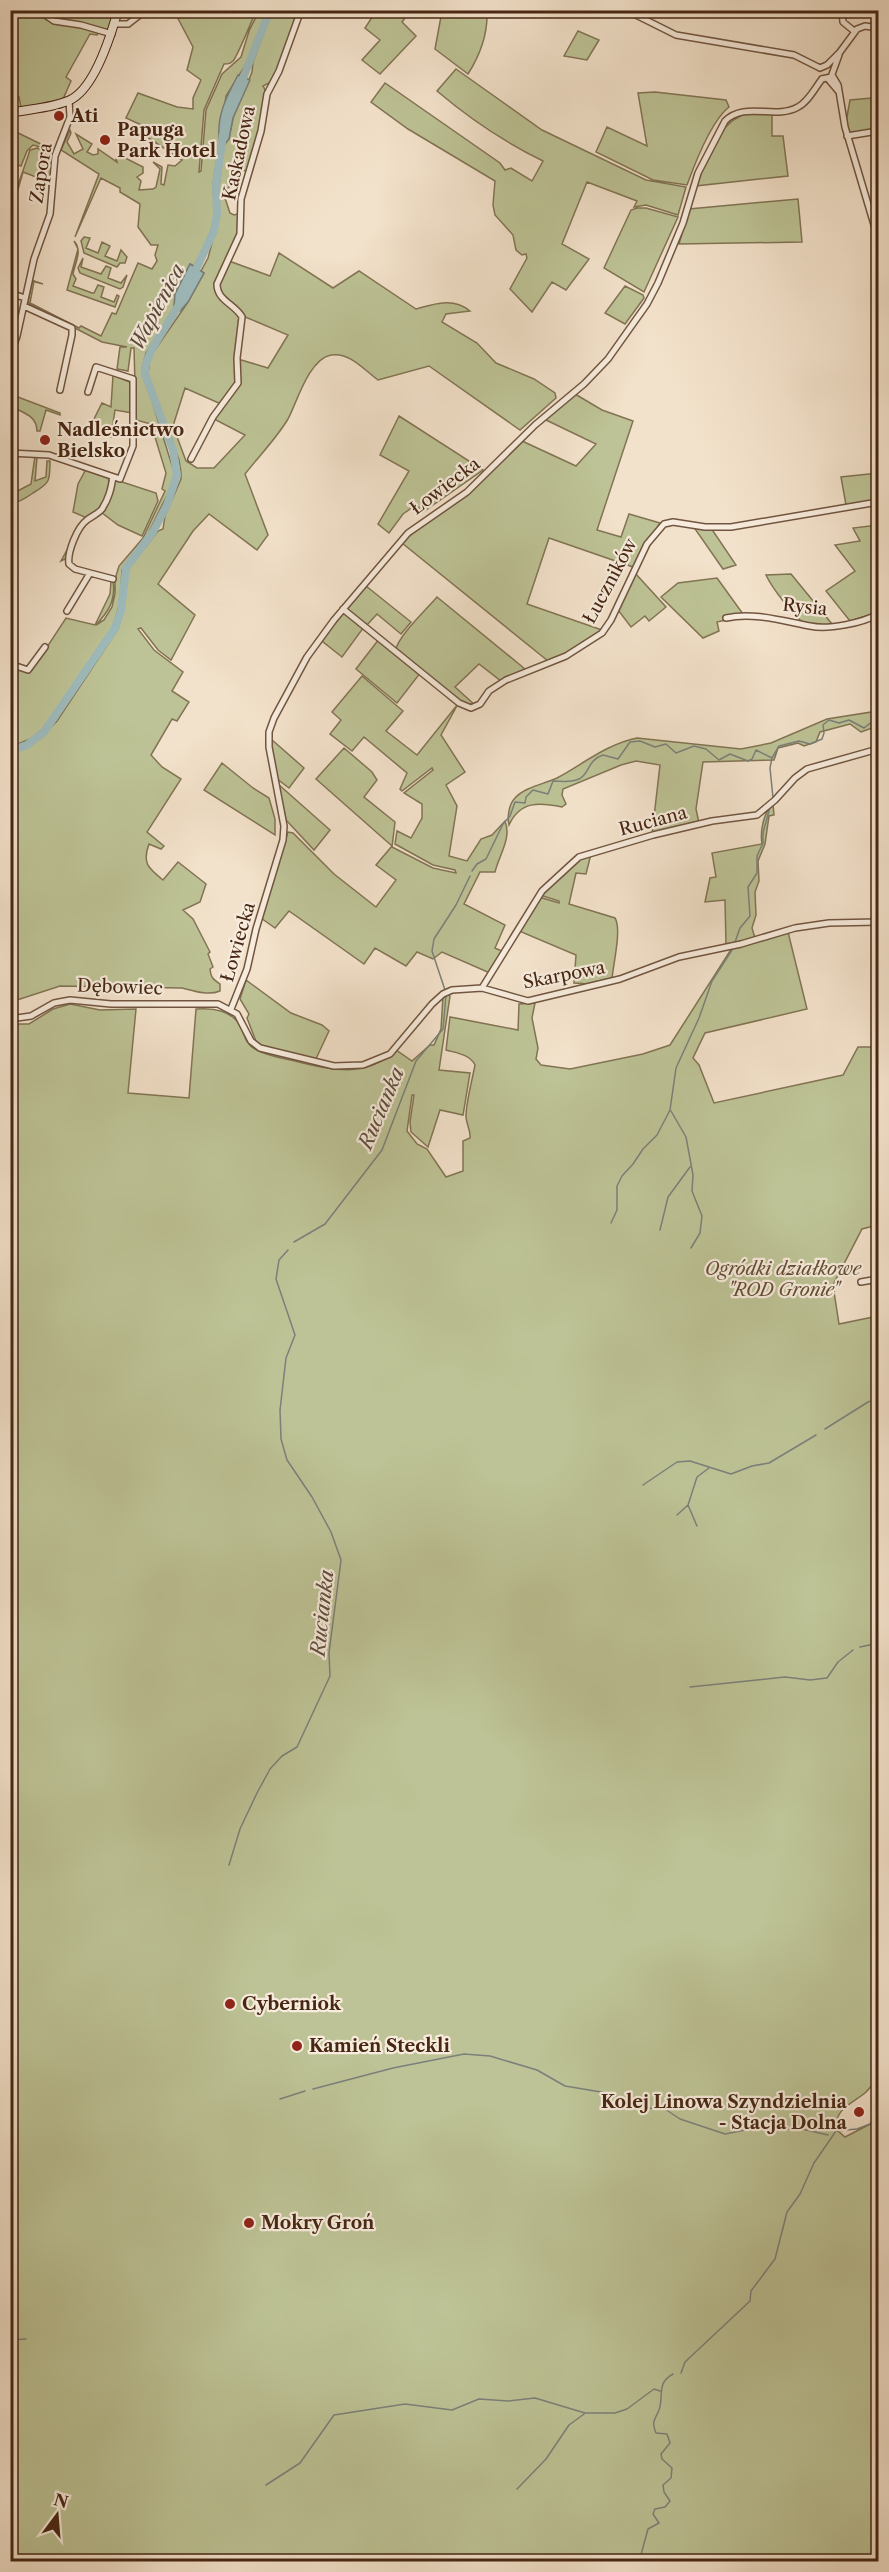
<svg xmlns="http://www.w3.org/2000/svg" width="889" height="2572" font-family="'Libre Caslon Text',serif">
<rect width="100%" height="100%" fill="#f3e2cb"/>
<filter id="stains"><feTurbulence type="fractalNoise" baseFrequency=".00333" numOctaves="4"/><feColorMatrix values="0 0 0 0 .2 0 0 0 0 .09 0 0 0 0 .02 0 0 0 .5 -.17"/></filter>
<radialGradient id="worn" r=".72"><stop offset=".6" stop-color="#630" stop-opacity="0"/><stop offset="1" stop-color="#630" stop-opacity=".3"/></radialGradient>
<path fill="#bdc396" stroke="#827454" stroke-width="1.5" d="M11,11h24l12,9 52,12 -2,3 -7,-1 -24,43 5,4 -8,18 -42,9 -2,-11h-8z
M40,11h76l-5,16 -5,3 -52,-10z
M174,11h82c-3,7 -20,48 -23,50 -3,3 -5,3 -9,3l-20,46 -5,62 2,-1 5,-61 16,-36 19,-17 8,-26 10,-20h9l-20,50 -22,35 -13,89 2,32 -7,23 -14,26 -4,-2 -15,30 -1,14 -28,45 -4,16 32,103 -2,13 -26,53 -24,32 -2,32 -7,25 -70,102 -13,10 -19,8v-80l21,3 34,-52 29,7 15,-31 1,-13h2c3,20 -5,31 -17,44l8,-5 8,-13 3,-13v-15l4,-13 24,-28 22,-47 -3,-2 4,-16 -15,-49 -15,-4 -2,-72h-3l-3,23 -11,-2 3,-22h7l-25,-5 -72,-37 -2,-3 4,-21 11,3 -9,-3 -4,22 49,25 2,-2 20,10 11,-23 4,1 22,-51 14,6 5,-8 -2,-6 3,-10h-7l-13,-18 2,-23 -20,-12v-4l-19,-10 -26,59 24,-63 -38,-24 9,-20 1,3 -4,9 7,12 9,-5 -7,-15 16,10 -5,8 6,3 5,-1v-5l19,13 -1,-3 4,-6 5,5 18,9v6l-6,4 4,4 -2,9 14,-1 3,-2 4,-18 -7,-7 9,5 -1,17 3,1 4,-20 7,1 7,-6 -35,-23 3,-8 -24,-11 12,-25 39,14 16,2v-11l8,-18 -14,-10 6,-23z
M272,11h27l-24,65 -4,6 -8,4c9,10 -11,70 -15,85l-11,-1 -3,13 -11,9 7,21 4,2 7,-2c2,27 -16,49 -26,72l4,12 18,15 4,8 -5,39v24l-15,21 -36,-16 -12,38 13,35 11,7h17l31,-33 -31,-16c17,-27 27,-26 24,-60l30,9 20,-33 -45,-19 -23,-22 -2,-7 11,-26 41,15 9,-23 54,35 26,-17 57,38c18,-5 37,-12 54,2l-24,3 -4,8 35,21 19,20 38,16 21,14 1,5 -36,32 -91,-64 -51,14c-14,-10 -28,-28 -47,-25 -22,4 -34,47 -43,64 -12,20 -29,37 -43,55l23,61 -11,15 -48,-36 -16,17 -35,53 37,31 -24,45 -13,-10 -17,-22 -3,1 16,21 29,22 -11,19 17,11 -12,19 -5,-2 -21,36 11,12 19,12 -34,53 17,14 -3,3 -12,-5c-7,19 -1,24 14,36l15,-18 28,22 -6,18 -17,8 10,9 17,33 -2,2 5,13 -3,2c1,9 3,10 10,15v7c-12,5 -26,0 -38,-3l-122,-2 -49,16v-249l26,-12 20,-20 61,-92 5,-17 4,-41 31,-40 5,-2 2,-13 16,-37v-7l-2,-12 -31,-86 2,-17 38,-55 16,-29 -3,-2 7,-13 11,-42v-30l5,-41 5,-6 4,-21 19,-46 1,-10z
M376,11h22l7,7 -3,4 14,14 -36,38 -18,-14 18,-20 -15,-12z
M442,11h45c1,22 -7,44 -19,63l-33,-25z
M578,31l21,9 -12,20 -23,-4z
M456,69l86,61 104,50 40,7 -8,28 -32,-10 -12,2 3,-6 -50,-19 -25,62 27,15 -23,31 -14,-8 -20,30 -22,-23 17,-31 -1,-4 -4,1 -6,-5 -3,-15 -18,-20 -2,-10 2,-24 -87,-52 -37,-27 14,-19 115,80 5,7 6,-2 21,13 11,-20c-39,-19 -73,-42 -106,-70z
M655,92l71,8 3,7c-18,14 -34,56 -42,78l-34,-5 -57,-28 11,-25 40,19 -9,-53z
M871,98l4,33 -25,3 -4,-12 4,-22z
M749,113h23v23h11l5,40 -93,10c13,-26 22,-66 54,-73z
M12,130l37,18 -1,1 -15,-4 -6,6 -6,15 -10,-3z
M37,148l15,6 -3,43v-15l-26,-10 -6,21 -4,-2h3l14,-41z
M798,199l4,43 -123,2 10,-35z
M637,208h9l32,9 -34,75 -40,-24 27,-58z
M84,237l6,1 -4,10 12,5 4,-11 8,4 -5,10 12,5 4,-11 6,7 -2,6h-5l-3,4 -33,-14 -3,-12z
M74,241c9,9 1,22 -1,33l3,5 -3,7 19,7h2l4,-8 6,2 -3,10 13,5 3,-7 2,1 -4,11 -48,-17 11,-41z
M83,258l-2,9 20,7 5,-8 5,2 -3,10 13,5 6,-8 -4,12 -3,2 -40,-16 -2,-5z
M625,286l18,9 1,3 -19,26 -20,-11z
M113,375l19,8 1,30 -18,-3 -4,27 -21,-10 12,-24 9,4z
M10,394l50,19v2l-14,-5 -6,21h-3c0,-16 -15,-18 -26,-25z
M575,394l27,16 31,11 -36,109 24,7 8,-23 31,9 -27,44 -84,-29 -22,66 75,26 -29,21 -25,10 -146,-118 16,-15 52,-36 52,-51 54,25 20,-22 -52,-25z
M399,416l84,54 -60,42 -7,-7 -13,9 -14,19 -11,-9 31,-53 -29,-16z
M35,456l2,1 -2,24 11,-4 1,-16h3c0,20 0,22 -17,32 -7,5 -13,9 -22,11l-1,-9 21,-11z
M80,468l28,9 2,12 -10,20 -14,9 -19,40 -6,3 24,-44 -12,-5 5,-28 7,-13z
M878,473v27l-32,5 -5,-28z
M116,480l40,13 2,8 -16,35 -24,-11 -17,-13z
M878,525v87l-28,9 -24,-30 29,-20 -20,-26 25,-4 -7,-13z
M693,526l18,2 25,37 -13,4z
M635,573l31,34 -17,14 -4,-5 -14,11 -13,-17z
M791,574l41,50c-8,1 -16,3 -24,1 -12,-4 -37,-39 -42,-50z
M717,578l26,36 -18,3 1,3 -9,2 2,9 -16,7 -42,-41 17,-14z
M366,586l45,36 -10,12 -24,-20 -10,11 -20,-16z
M437,597l88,72 -24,12 -22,-17 -24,23 20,18 -8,2 -71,-57c1,-13 32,-42 41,-53z
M344,611l20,16 -22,30 -20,-16z
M379,639l42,33 -24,31 -41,-34z
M362,676l41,35 -17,20 31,24 41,-51 -17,31 24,37 -19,13 11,21 -8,50 18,5 14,-22 11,-4 13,-14c7,17 -6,34 -10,51h-15l-16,32 41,21 -10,23 9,4 -14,21 -48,-21 -9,7 -16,-7 -11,14 -31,-18 -11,16 -75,-53 -14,17 -14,-10 27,-86 5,1 41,41 42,33 20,-27 -20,-15 16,-19 -76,-67 28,-31 28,24 5,8 -13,17 31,25 -3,25 41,21 23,5 -1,-3 -22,-5 -38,-21 2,-13 14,7 11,-20v-14l-18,-11 29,-23 -1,-2 -30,23 -2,-2 7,-16 -43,-36 -12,14 -22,-17 11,-14 -9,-8z
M878,711v15l-17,6 -11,-8 -30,8 -4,10 -12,4 -6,-3 -20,5 -4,12 -71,2 -7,47 3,14 -47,11 8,-69 -24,-4 -15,4 -58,24 -1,6 4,9 -4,3c-23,-5 -42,-6 -53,18 -2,-8 0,-21 6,-27 10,-11 29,-14 42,-20 26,-14 50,-34 80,-40l104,11 30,-6 56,-24z
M271,739l33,29 -15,20 -13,-10z
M222,763l31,25 16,10 6,21v16l-71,-45z
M278,784l52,46 -16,20 -28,-30z
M773,804l1,11 -5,1 -4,28 -7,17 1,20 -4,11 1,23 -4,13 3,10 -29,7 -1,-45 -20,2 5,-24 6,-1 -4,-24 50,-9c-2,-12 1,-31 11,-40z
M591,854l-5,20 -10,-1 -7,31 46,14c7,11 -2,47 -3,61l-23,5 -15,-1 2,-28 -57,-24 20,-34 20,6v-2l-19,-6 34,-34z
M788,932l19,77 -102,24 -12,25 6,7 15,38 129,-28 15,-28h14l6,-3v181l-16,4 -29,56 6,39 39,-8v763c-6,4 -8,10 -13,14 -12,10 -32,16 -28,37l8,7 33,-17v441h-867v-1537h18l24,-15 17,-5 30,6 36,-1 -8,84 61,5 7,-89c13,-1 29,0 39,10 10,9 7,23 20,30 12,7 27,9 40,12 36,9 71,18 101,-11l16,11 18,-16h4l7,-16 2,-33 4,-2 3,2 -11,74 31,3 -7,42 -23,-5 -12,37 -17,-15 -1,-10 4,-27h-2l-5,36 10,13 10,5 19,28 17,-6v-30l7,-3c1,-9 -5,-15 -4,-24 1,-16 6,-33 9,-49 -5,-11 -19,-12 -29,-15l4,-33 68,13 1,-26 16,-1 -3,15 6,30 -2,11 5,6 29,4 73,-15 27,-9 62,-97z
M246,980l45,33 31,12 7,6 -14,30 -42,-10 -16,-7 -10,-26 2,-4 -9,-15z"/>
<path fill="#9ebcbe" stroke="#7b807a" stroke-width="1.5" d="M238,75l12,5 -17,38 -4,21 -5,6 -4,-1c-5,-25 6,-47 18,-69z
M190,264l14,9 -16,29 -8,9 -6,-3 1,-14z"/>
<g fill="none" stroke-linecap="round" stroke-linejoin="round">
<path stroke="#7b807a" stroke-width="1.5" d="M772,758l-2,10 3,30
M472,871l5,-7 9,-5 17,-35 7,-8 5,-14 10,1 1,-6 7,-7 15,4 5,-13c8,0 18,2 26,-2 11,-5 8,-19 24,-24l15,4 12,-17 10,-1 15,6 11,-3 10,9 18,-7 12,3 13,11 11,-6 18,7 4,-2 4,-9 16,8 7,-12 20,-5 11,3 12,-5 2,-6 -1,-8 6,-5 10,3 10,-3 15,8 14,-11
M735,942l5,-14 10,-12 -2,-29 9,-14v-17l6,-13v-10l7,-26
M445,990l-13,-39 2,-12 22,-34 14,-29
M671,1111l15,26 7,38 -1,16 10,25 -2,17 -9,15
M611,1223l6,-13v-24l5,-10 11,-12 10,-15 14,-14 13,-25 6,-42 23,-50 13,-37 22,-34
M660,1230l8,-33 22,-30
M294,1242l31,-18 57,-74 34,-89 27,-32 3,-34
M825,1429l43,-27 10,-3
M643,1485l34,-23 13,-1 41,13 21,-8 17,-3 47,-28
M688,1505l9,21
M677,1515l11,-10 9,-28 12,-9
M860,1647l14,-3 -1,-6 5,-8
M690,1687l95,-10 25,3 17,-2 11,-16 15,-12
M229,1865l11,-36 17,-36 13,-24 12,-13 15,-9 33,-71 -1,-23 12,-93 -10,-28 -19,-35 -25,-37 -6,-21 -1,-29 6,-52 9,-23 -19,-56 3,-19 9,-10
M313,2089l80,-21 71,-14 26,2 47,14 28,16 42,7 42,15 16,1 15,10 45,15 25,-5h52l26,6
M280,2099l25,-8
M10,2340l16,-1
M681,2373l4,-11 65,-61 1,-10 24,-32 12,-47 13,-18 14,-31 22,-32 21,-2 13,-5 8,-12
M266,2485l34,-22 34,-48 71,-11 47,6 27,-11 29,2 27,-3 50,15h30l12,-4 27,-20 6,2
M517,2489l29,-30 23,-34 15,-11
M639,2562l9,-33 11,-6 -6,-9 2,-5 10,-2 5,-6 -6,-9 -1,-7 8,-7 1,-10 -10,-9 -1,-5 9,-11 -3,-9 -11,-1c-5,-12 -1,-13 3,-23 5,-14 -3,-27 14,-36"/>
<path stroke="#9ebcbe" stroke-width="8" d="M240,86l30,-76
M192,278l22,-47 3,-16 -1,-30 7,-50
M10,751l17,-6 17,-13 71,-104 6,-17 5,-43 27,-36 14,-27 10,-30 -4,-25 -28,-76c-1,-23 27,-52 36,-74"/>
<defs>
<path id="street" d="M38,10l16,11 27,4 31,9
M626,10l50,25 118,20 26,13
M842,10l1,12 11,9
M114,24h14l18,-14
M820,68l7,-3 13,-13 17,-23 8,-3 13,2
M832,75l6,10 7,42 33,111
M822,79l9,-2 8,-22
M828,79l11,13
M847,136l31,-5
M10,293l15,5
M24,306l48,22v7l-12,55
M878,329l-2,52 2,7
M10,355l7,-19 17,-77 16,-45 5,-58 15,-39 -1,-17
M10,453l39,2 71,24 13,-33v-67l-37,-12 -8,25
M191,459l22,-42 25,-34 -1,-25 5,-41c-7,-13 -25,-16 -25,-33l23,-50 1,-35 20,-68 6,-37 12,-23 22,-61
M90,573l23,6
M343,609l116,94 12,5 9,-4 9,-13 17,-11 60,-24 36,-23 9,-13 36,-76 17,-20 9,-2 32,5h26l147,-25
M67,611l23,-38 -15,-4 -6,-5c-2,-11 8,-37 18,-44 5,-4 11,-6 15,-11 7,-11 9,-20 11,-32
M726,618c28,-6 57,3 84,8 18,4 53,-3 68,-12
M10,664l18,6 17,-23
M482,988l60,-97 37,-34 74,-22 59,-14 45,-6 18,-15 20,-22 12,-9 71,-20
M231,1009l16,-40 9,-40 27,-89 1,-14 -15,-79v-15l5,-14 33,-61 27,-37 74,-87 59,-41 68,-67 49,-41 24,-25 39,-55 11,-21 25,-60 15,-50 27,-52c20,-20 50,-1 73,-14 10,-5 17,-19 24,-28
M10,1019l21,-3 23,-13 16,-3 41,4h107l19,10 14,27 9,7 74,18 29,-1 27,-11 42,-50 11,-10 9,-4 30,-2 46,13 92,-22 59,-22 62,-13 54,-16 34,-5 49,-1
M861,1282l17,-3"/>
<path id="secondary" d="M10,113c19,-4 43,-5 60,-13 25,-12 41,-65 48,-90"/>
</defs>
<use href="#street" stroke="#725541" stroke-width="8"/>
<use href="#secondary" stroke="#472613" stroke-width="10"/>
<use href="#street" stroke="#f7ecdd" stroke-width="5"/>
<use href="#secondary" stroke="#f7ecdd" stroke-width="8"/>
</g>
<g fill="#8f2418" stroke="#f7ecdd" stroke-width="2">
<circle cx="59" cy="116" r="6"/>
<circle cx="105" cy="140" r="6"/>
<circle cx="45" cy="440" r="6"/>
<circle cx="230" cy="2004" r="6"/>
<circle cx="297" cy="2046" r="6"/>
<circle cx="859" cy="2112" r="6"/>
<circle cx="249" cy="2223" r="6"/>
</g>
<g text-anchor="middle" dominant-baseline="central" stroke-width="4.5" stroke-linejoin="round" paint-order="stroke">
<g font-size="18" font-weight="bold" fill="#472613" stroke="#f7ecdd" text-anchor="start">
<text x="71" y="116">Ati</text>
<text x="117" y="130">Papuga<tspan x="117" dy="21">Park Hotel</tspan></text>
<text x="57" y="430">Nadleśnictwo<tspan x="57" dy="21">Bielsko</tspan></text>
<text x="242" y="2004">Cyberniok</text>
<text x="309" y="2046">Kamień Steckli</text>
<text x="847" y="2102" text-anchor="end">Kolej Linowa Szyndzielnia<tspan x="847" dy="21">- Stacja Dolna</tspan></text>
<text x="261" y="2223">Mokry Groń</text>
</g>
<g font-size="18" fill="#472613" stroke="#f7ecdd">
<text transform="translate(239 153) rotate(-78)">Kaskadowa</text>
<text transform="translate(41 173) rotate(-81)">Zapora</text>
<text transform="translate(445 486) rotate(-37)">Łowiecka</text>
<text transform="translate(610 581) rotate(-62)">Łuczników</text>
<text transform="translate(805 607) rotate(6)">Rysia</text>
<text transform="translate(653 821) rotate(-15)">Ruciana</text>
<text transform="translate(238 942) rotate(-74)">Łowiecka</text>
<text transform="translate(564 975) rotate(-11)">Skarpowa</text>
<text transform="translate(120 987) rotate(2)">Dębowiec</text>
</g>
<g font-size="18" font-style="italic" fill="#644d34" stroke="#f7ecdd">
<text x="783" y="1269">Ogródki działkowe<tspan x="783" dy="21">"ROD Gronie"</tspan></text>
</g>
<g font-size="20" font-style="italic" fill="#5d4c3e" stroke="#f7ecdd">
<text transform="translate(157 307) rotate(-62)">Wapienica</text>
<text transform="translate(381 1108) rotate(-67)">Rucianka</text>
<text transform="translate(322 1613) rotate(-84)">Rucianka</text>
</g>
</g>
<rect width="889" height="2572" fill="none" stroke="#f3e2cb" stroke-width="36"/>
<rect x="12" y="12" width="865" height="2548" fill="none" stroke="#472613" stroke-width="3"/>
<rect x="18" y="18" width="853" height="2536" fill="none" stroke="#472613" stroke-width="1.5"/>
<g transform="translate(57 2515) rotate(16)" stroke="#f7ecdd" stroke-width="4.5" paint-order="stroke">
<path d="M0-4.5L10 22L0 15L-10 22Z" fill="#472613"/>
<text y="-9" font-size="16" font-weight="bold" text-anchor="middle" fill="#472613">N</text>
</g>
<rect width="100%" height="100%" filter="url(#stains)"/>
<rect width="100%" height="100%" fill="url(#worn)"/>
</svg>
